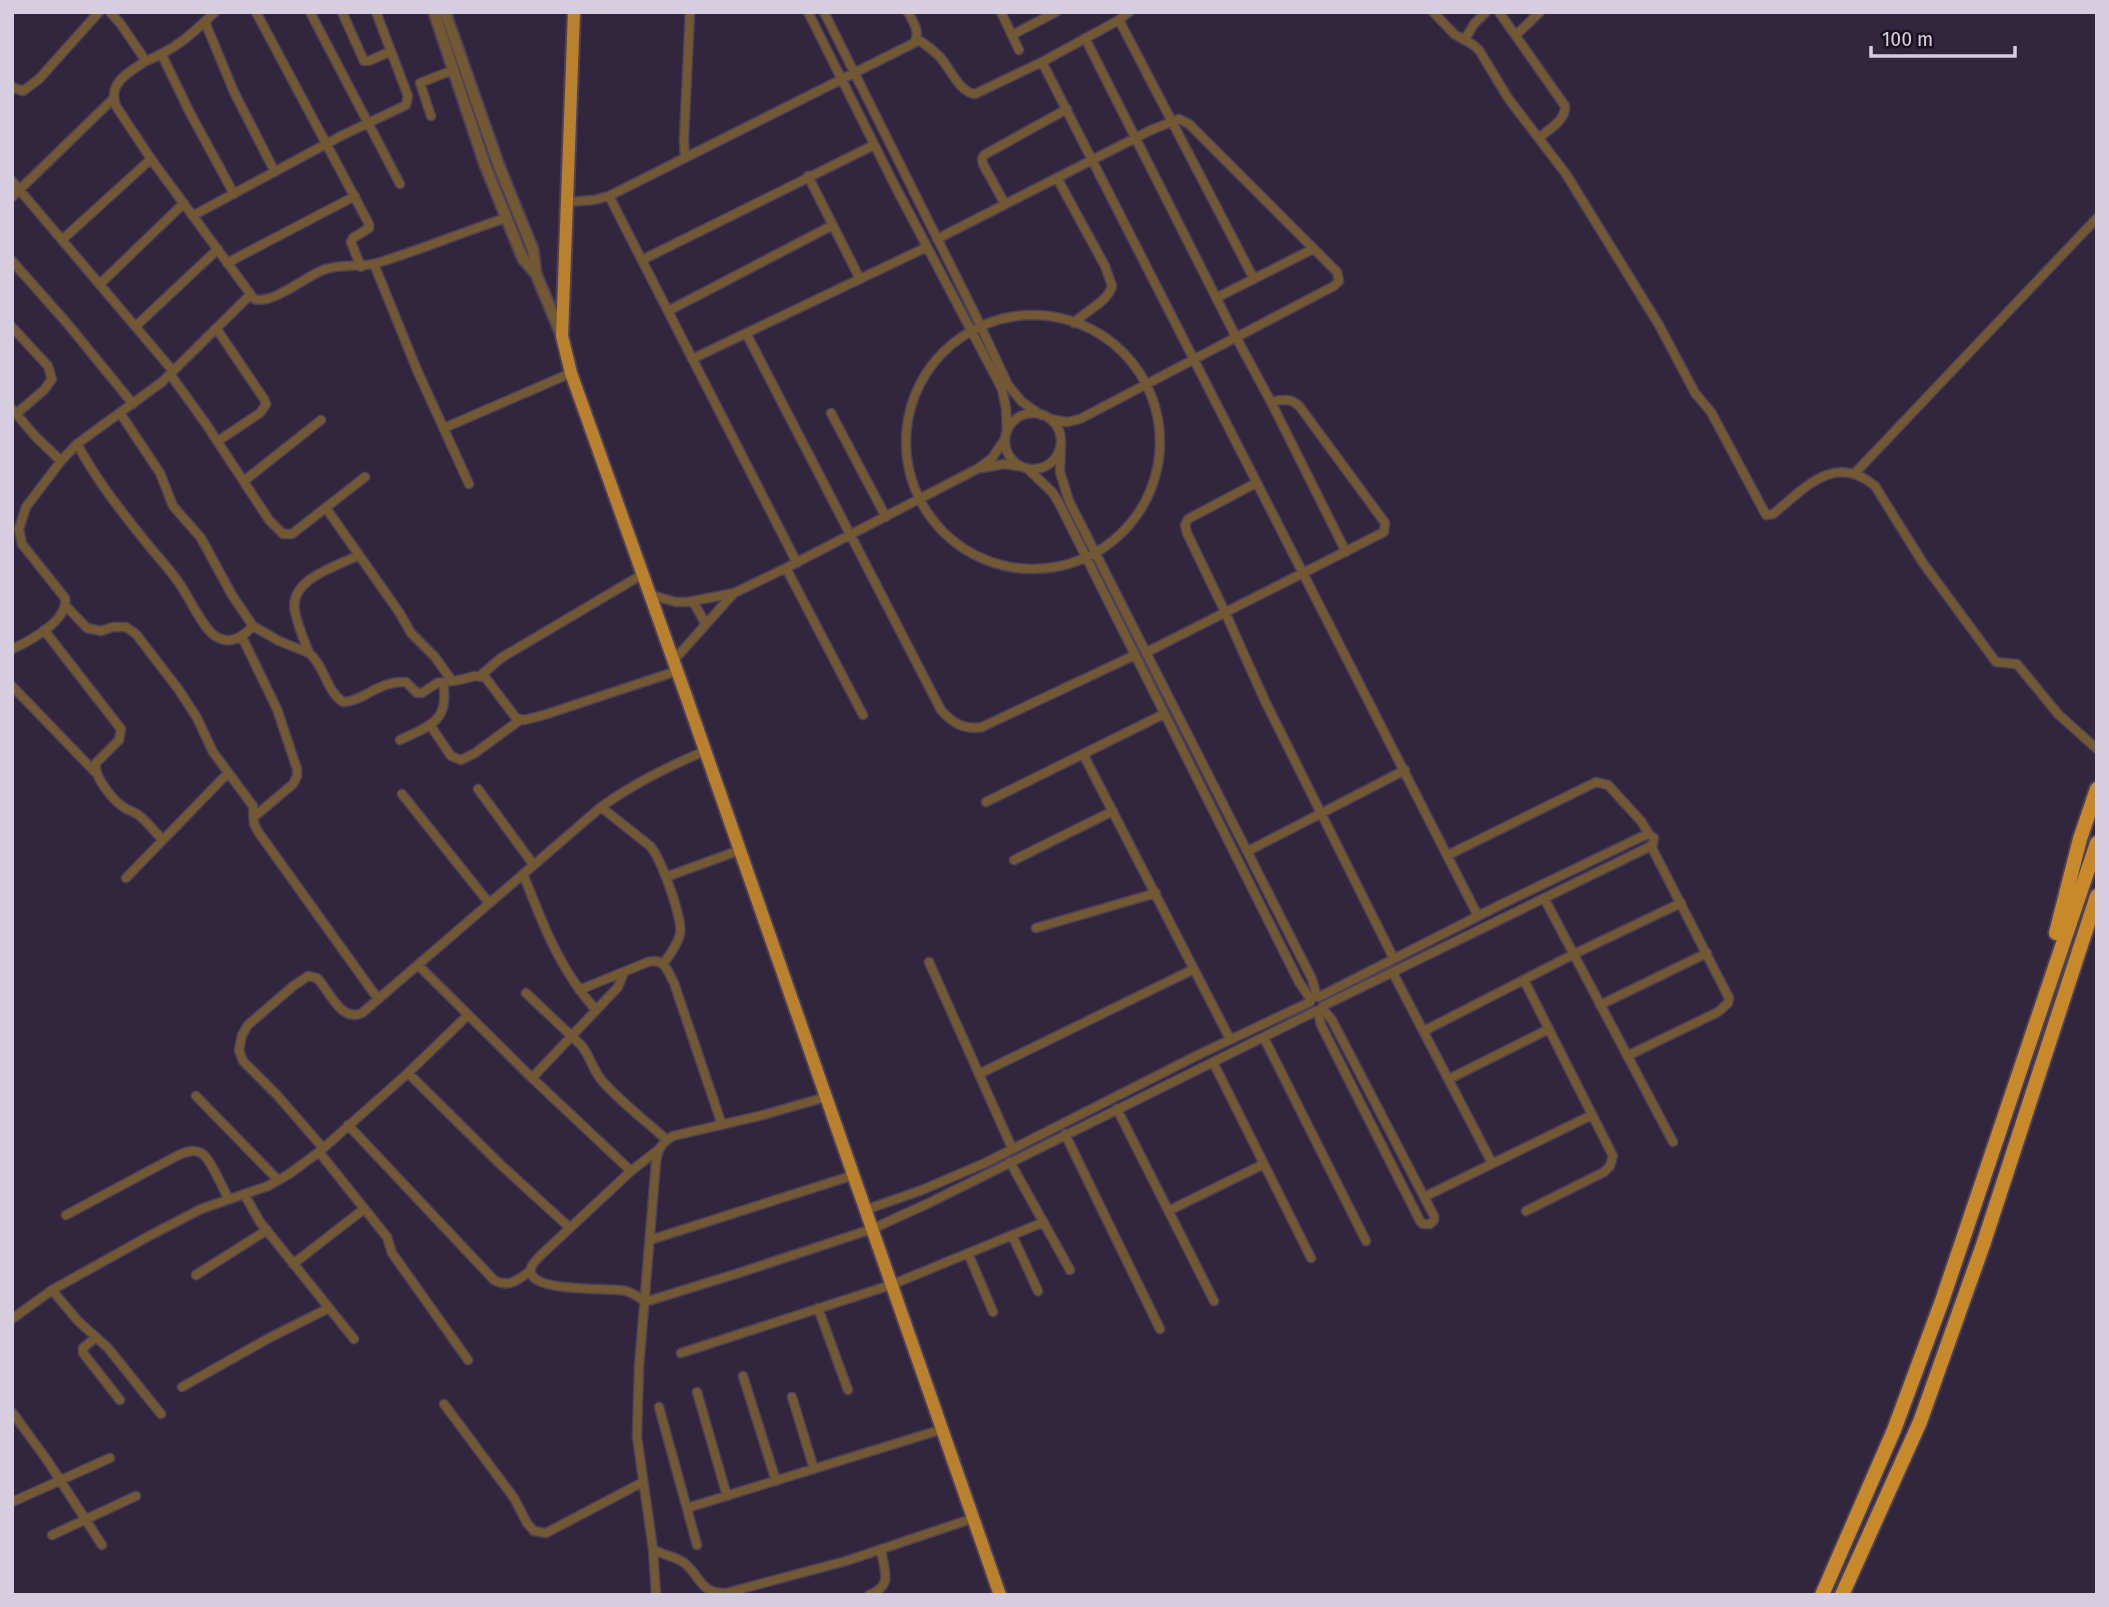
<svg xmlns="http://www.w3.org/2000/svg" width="2109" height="1607" font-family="'Fira Sans Condensed',sans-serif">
<rect width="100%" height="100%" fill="#32263f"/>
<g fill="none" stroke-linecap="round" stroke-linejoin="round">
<defs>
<path id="minor" d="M110,12l10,11 26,38c30,-12 46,-27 69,-49
M256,12l113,212v4l-16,10 -2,4 10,25
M310,12l90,172
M342,12l22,49h5l22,-10
M808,12l87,174 107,203 4,19 1,23
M824,12l151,302 33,71 14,17 19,13
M1001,12l18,38
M1433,12l21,22 18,10 7,6 29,48 58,76 93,151 36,68 16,19 55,103 7,-1c32,-26 62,-62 102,-28l48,77 73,99 21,2 41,50 39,35
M1499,12l66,94c1,14 -16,23 -26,32
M1119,20l135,259
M205,22l29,70 41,80
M1012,35l44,-23
M1516,35l24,-23
M1085,38l151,299 35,65 75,150
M917,39c8,5 16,11 23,18 10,11 19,35 35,37l67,-32 77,-42 10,-8
M1465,39l9,-15 12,-12
M162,55l27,56 45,83
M146,61c-17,11 -39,22 -30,45l35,53 103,140c18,6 51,-22 69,-29 17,-7 36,-2 54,-7 44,-13 85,-31 129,-45
M1042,62l436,854
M12,87l11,4 16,-12 60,-67
M431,116l-11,-33 33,-13
M685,158l-1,-19 6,-127
M808,176l52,103
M1057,178l48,88 7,20c-4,16 -27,25 -38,37
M12,181l161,190
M609,196l188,367
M12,197l101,-98
M566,202l28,-2 15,-4 305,-153c7,-11 -1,-21 -6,-31
M1005,204l-22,-40 -1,-5 2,-4 83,-46
M194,215l147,-79 65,-31 2,-9 -32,-84
M63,239l88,-80
M937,239l214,-109 28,-11 10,5 148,148 2,9 -5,5 -254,133 -13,3 -17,-3
M642,260l232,-115
M12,261l54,61 67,82
M227,263l128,-67
M374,264l43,106 52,114
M100,284l84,-81
M1216,298l97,-49
M668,311l165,-86
M906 442a127 127 0 1 1 254 0a127 127 0 1 1-254 0Z
M136,326l82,-77
M12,327l36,39 4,13 -8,11 -28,24
M216,328l48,71 2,5 -6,9 -42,28
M746,333l195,377c11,13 23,20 41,17l153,-72
M692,359l235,-112
M170,374l36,50 63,96 14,14h9l73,-57
M12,409l23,27 26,25
M120,413l40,60 13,33 28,32 31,57 21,31 26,15 30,12c16,13 17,38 34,49 20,0 36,-22 63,-20l11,11h5l15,-10 22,-3 16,-4 10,1 31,41 8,2 20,-5 133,-44
M831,413l55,104
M1005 441a28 28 0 1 1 56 0a28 28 0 1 1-56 0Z
M444,428l127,-55
M77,444c19,35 43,66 68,97 11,14 24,27 34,42 10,14 23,44 36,53 15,10 28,1 38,-10
M1061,444l-1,28 9,29 243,478 5,18
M982,468l22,-4 14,2
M1027,468l26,25 7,12 239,477 12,18
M1855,473l242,-255
M244,481l77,-61
M1256,483l-68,36 -3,6 2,8 38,79 40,89 129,258
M326,508l73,104 12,21 24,24 17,24
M786,568l77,147
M651,595l25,7h12l46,-9 52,-25 193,-100 13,-10 13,-19
M693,601l12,22
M66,606l21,22 14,3 12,-4h13l10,7 43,56 18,28 16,34 40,54 1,18 5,9 119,166
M44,630l77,99 -2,11 -23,23c-3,13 18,39 29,45 5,3 10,4 15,8 8,7 15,16 23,24
M242,637l35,72 20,60v7l-4,8 -39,33
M12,649c18,-8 57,-29 53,-51l-43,-54 -3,-15 7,-22 35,-46 16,-17 85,-62 88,-87
M1147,652l237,-120 1,-9 -5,-7 -80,-109c-8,-9 -17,-8 -29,-5
M309,653c-5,-13 -11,-27 -14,-41 -7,-33 41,-45 64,-57
M674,660l60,-67
M480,676l21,-18 142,-84
M12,686l83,86
M430,725l21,31 10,4 14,-7 45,-33
M400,740c31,-15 50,-19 43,-58
M1083,754l147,285
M478,789l55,75
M402,794l87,109
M986,802l178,-88
M601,807l49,39c11,12 33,73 30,88 -2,11 -11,21 -16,29
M1248,851l157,-81
M1448,855l148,-73 12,3 33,36 8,13
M1014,860l99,-49
M523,874c20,50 36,95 73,136
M666,877l74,-27
M126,878l102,-105
M1544,898l129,244
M1036,928l120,-35
M929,962l83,186
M418,965l114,113 99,93
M1393,973l99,190
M1524,980l89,176 -3,10 -6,6 -78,39
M579,990l69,-28c17,-4 19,8 26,21l48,142
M526,993l55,52c10,12 12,27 23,38 19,21 42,38 63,57
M1319,997l183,-93 139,-67 8,-3 5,4 -1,6 -6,4 -324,158
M1600,1005l107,-52
M1321,1009l-3,2 3,14 99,196 3,3h7l4,-4v-4l-102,-196 -10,-12
M1424,1031l150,-77 107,-51
M1264,1038l102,203
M1627,1056l91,-44 10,-9 1,-5 -78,-152
M1213,1062l98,196
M408,1073l92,91 70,64
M979,1074l215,-105
M532,1078l86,-91 6,-15
M1449,1079l100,-50
M196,1096l82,84
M1117,1109l97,192
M348,1125l146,155c15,8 24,0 36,-9
M1065,1134l95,195
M323,1148l-46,-53 -34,-34 -4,-11 3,-15 6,-10 44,-38 16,-11 9,2c12,12 24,45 45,35l239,-206c32,-23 68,-41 104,-56
M658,1150l-27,21 -90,84c-4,4 -9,9 -10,13 -6,26 81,19 95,23 7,2 13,6 19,11l97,-30 130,-43 57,-26 387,-192
M319,1152l68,85 5,16 76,107
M1010,1162l60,108
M244,1194l16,28 94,117
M1424,1197l168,-82
M865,1210l57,-20 63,-27 215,-109 110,-52
M1170,1210l94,-46
M66,1215l107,-57c8,-4 19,-10 28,-5 9,4 22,36 27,45
M1012,1235l26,56
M650,1240l204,-65
M968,1253l25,59
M293,1264l71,-55
M196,1275l71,-45
M52,1290l26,31 30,27 53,66
M818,1308l30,82
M12,1319l40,-29 97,-54 52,-27 67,-23 21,-12 30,-22 89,-79 60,-58
M96,1337l-13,11v5l37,47
M681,1353l210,-68 153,-63
M743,1376l33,105
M182,1387l89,-50 58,-29
M697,1392l30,104
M792,1397l22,72
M444,1404l70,94 13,25 7,8 12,2 97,-51
M659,1407l38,138
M12,1412l35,48 55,85
M12,1502l98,-44
M687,1508l256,-79
M52,1535l84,-39
M653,1549c9,6 21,7 30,13 17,12 16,32 43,31l120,-32 128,-43
M656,1595l-3,-46 -16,-112 2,-70 17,-205c2,-13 5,-19 17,-26l90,-21 63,-18
M869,1595c25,-10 15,-23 12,-46"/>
<path id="tertiary" d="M434,12l51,153 38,94 13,15
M445,12l54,154 34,84 3,24 25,60"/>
<path id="primary" d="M574,12l-12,324 9,37 114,320 315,902"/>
<path id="trunk" d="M2056,933l24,-94 17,-50
M1822,1595l72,-165 48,-129 155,-458
M1842,1595l78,-173 63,-177 114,-349"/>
</defs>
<use href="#minor" stroke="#4c4159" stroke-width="11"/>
<use href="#tertiary" stroke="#4c4159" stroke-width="14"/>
<use href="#primary" stroke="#4c4159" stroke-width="16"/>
<use href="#trunk" stroke="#4c4159" stroke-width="18"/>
<use href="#minor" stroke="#735834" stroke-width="8"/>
<use href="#tertiary" stroke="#735834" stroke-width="10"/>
<use href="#primary" stroke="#b9812e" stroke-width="12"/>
<use href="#trunk" stroke="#c7892a" stroke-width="14"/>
</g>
<rect width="2109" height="1607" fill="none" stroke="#d6cedf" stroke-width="28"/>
<path d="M1871 46v10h144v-10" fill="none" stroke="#d6cedf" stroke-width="3.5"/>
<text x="1882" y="46" font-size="21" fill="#d6cedf" stroke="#17121d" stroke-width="5" paint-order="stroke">100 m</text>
</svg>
